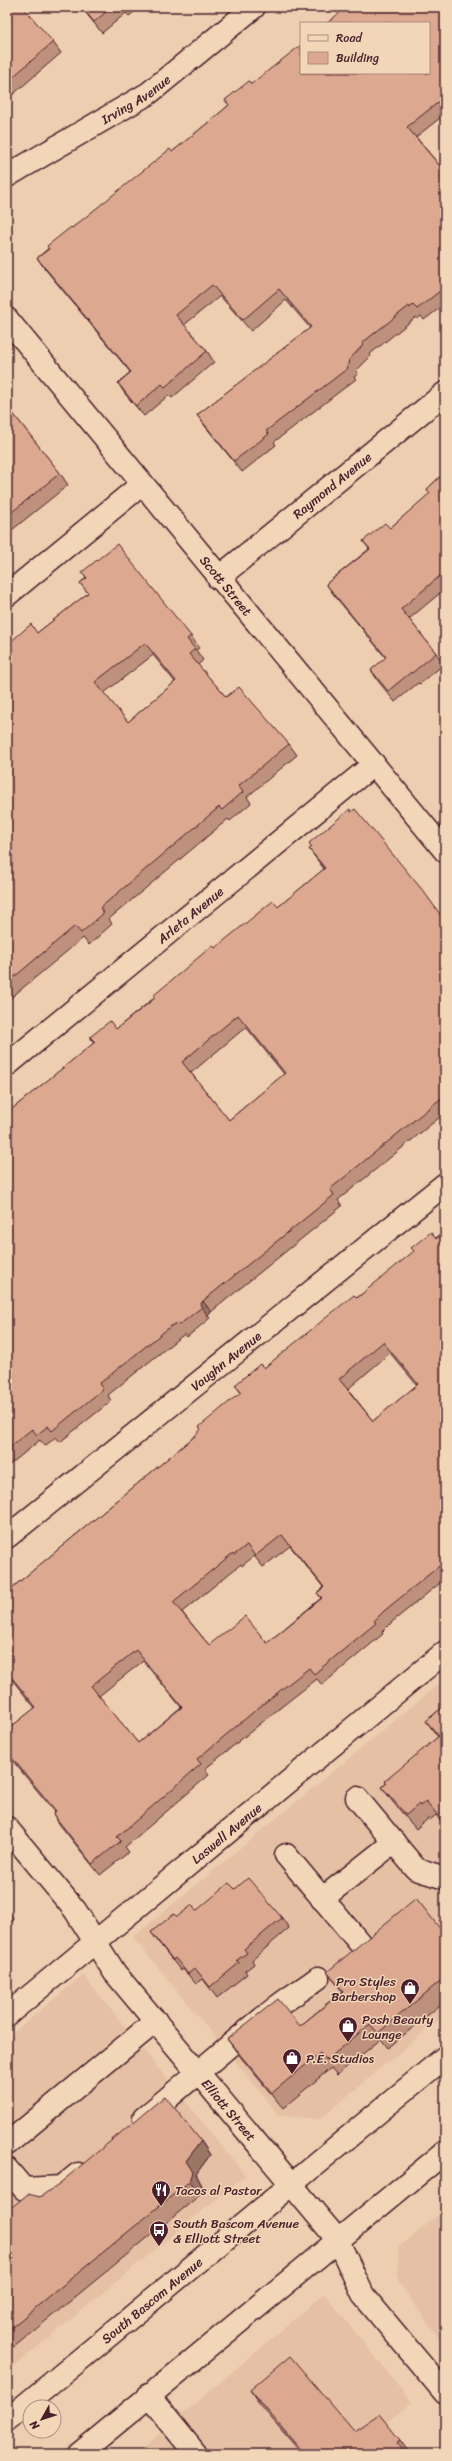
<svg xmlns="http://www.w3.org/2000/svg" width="452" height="2461" font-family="Sriracha,sans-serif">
<rect width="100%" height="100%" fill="#edceb0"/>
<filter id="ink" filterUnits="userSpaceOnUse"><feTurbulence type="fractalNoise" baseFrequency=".025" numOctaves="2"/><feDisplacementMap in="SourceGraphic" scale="8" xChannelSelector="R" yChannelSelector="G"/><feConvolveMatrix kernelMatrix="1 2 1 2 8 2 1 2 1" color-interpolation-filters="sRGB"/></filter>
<g filter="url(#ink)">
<path fill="#e5c0a4" d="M445,1679v335l-125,105 -40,-3 -147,-179z
M83,1975l162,200 -238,197v-334z
M445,2210v137l-47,-66v-33z
M324,2294l88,108 -65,52h-211z"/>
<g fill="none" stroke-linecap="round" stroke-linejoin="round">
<defs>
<g id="minor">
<path id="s1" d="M7,176l142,-83 105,-86"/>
<path id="s2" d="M7,319l438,532"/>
<path id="s3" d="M218,578l227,-185"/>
<path d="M7,595l134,-110"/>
<path id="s4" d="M7,1065l367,-301"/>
<path id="s5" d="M7,1537l438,-353"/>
<path d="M357,1798l59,71 29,9"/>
<path id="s6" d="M7,1828l68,82 40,63 222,266 26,56 82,98"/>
<path d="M286,1855l77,92"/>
<path d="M322,1899l72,-57"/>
<path id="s7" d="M7,2015l438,-363"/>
<path d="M144,2118c45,-37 88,-76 134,-112 13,-10 27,-18 40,-28"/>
<path d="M7,2144l149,-123"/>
<path d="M7,2169l17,20 38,-2 16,-13"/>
<path d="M148,2395l48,59"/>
</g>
<g id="major">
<path id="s8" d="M7,2420l438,-363"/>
<path d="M79,2454l366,-302"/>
</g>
</defs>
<use href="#minor" stroke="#4a1f2b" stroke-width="25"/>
<use href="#major" stroke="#4a1f2b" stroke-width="25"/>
<use href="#minor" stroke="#f1d6b8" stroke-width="22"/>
<use href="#major" stroke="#f1d6b8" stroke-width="22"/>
</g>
<path fill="#bd917c" stroke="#4a1f2b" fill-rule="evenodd" d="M7,7l46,35 8,11 -51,44 -3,-4z
M81,7h59l-11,9 -3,-3 -24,20z
M445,7v107l-29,23 29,35v132l-21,16 -3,-4 -4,3 -1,-2 -46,37 1,2 -15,15 2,3 -4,3 2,2 -82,63 2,3 -34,27 -37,-46 -8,-11 113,-87 -24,-28 -35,31 -31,-35 -36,29 23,26 7,11 -42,36 -3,-3 -25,21 -19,-22 -7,-11 12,-11 -85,-103 -8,-11 35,-30 100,-76 43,-35 14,-12 -4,-5 26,-16z
M7,406l53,67 8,12 -61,49z
M445,472v117l-36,30 27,34 8,11 -24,20 -2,-1 -23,19 -17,-21 -7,-11 15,-12 -52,-63 -8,-11 43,-35 -6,-8 27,-13 40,-34 -3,-5z
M82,572l109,64 8,12 -3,2 7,10 -5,5 28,32 63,47 8,11 -50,42 4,6 -21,18 -2,-2 -119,100 3,5 -23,21 -6,-7 -76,63v-356l30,-12 51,-40 -8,-10 6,-5zM153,655l22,27 -47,40 -24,-29z
M309,849l136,72v192l-107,87 4,6 -131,106 -3,4 2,2 -23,19 -2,-3 -6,4 -71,57 3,6 -51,41 -4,-5 -11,9 -5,-6 -33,27v-342l2,-2 -2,-3v-7l87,-70 -4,-6 26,-8 99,-81 63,-41 46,-38zM246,1027l38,47 -55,46 -38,-47z
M445,1231v348l-53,43 -10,10 1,2 -61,51 -5,-6 -46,36 -66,54 4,6 -84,72 4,5 -29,23 -40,-50 -7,-11 2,-2 -48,-58v-24l28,-22 -26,-32 -2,2v-86l188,-156 46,-43 -6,-8 29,-17zM390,1353l27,32 -44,36 -25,-32zM290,1546l33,41 -6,6 4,5 -54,45 -58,2 -27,-33 59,-48 1,2 12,-10 9,11zM143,1661l38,46 -43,36 -39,-47z
M445,1705v121l-9,-11 -6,5 -1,-2 -13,11 -24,-28 -10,-14 56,-50 -12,-16z
M235,1889l47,29 7,10 -37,32 2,4 -9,7 2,3 -30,24 -14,-19 -7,5 -13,-15 -2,2 -22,-28 -8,-11 26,-15 19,-6z
M7,1910l7,10 -7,5z
M445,1935v66l-57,47 -7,-9 -44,36 -6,-7 -48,40 -45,-54 -11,-15 73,-13 42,-35 -15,-19z
M201,2141l9,14 -14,19 6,12 -2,9 -186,152 -7,-9v-127l33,-14z
M250,2390l104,41 46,9 10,14h-108l-42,-49z"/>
<path fill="#9a7665" stroke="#4a1f2b" d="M203,1301l8,11 -3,4 -8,-11z
M201,2141l9,14 -14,19 6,12 -2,9 -10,-14 -4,-20z"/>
<path fill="#dca990" stroke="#4a1f2b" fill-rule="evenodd" d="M7,7h16l30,35 -46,40z
M82,7h30l-18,15z
M347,7h98v90l-38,30 38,45v115l-28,22 -4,-4 -3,3 -1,-2 -47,37 1,2 -15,16 2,2 -3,3 1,2 -82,63 3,3 -35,27 -37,-46 114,-88 -32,-38 -36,31 -31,-35 -36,30 31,36 -42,36 -3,-3 -26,22 -18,-23 13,-11 -94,-114 12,-9 -2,-3 24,-19 1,1 98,-79 2,3 43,-35 14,-12 -4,-5 24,-19 2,3 50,-39v28h128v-50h-102z
M7,406l53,67 -53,43z
M445,472v108l-4,-5 -40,34 35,44 -24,20 -1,-1 -23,19 -17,-21 15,-13 -60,-73 44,-35 -7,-8 22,-18 5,5 40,-35 -3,-4z
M117,544l74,92 -4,3 8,10 -6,5 37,43 13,-10 50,57 -51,42 5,6 -21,18 -3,-3 -119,101 4,5 -23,20 -6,-7 -68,57v-338l24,-21 6,9 51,-40 -8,-10 7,-5 -5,-6zM145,643l31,38 -48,41 -33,-40z
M350,809l1,3 4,-3 69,83 21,29v2l-1,1 1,1v170l-115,94 4,6 -131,106 -3,4 2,2 -23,18 -2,-2 -6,3 -72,58 4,5 -51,42 -4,-5 -11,9 -5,-6 -25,20v-324l3,-2 -3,-4v-6l88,-71 -5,-5 20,-16 6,8 39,-31 -2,-2 60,-51 2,3 58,-47 5,6 47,-39 -16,-19 3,-2 -3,-4zM238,1015l47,58 -56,47 -47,-58z
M445,1231v334l-2,-2 -59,48 -10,10 2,2 -62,51 -5,-6 -46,36 -66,55 4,5 -84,73 4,4 -29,23 -39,-50 3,-3 -49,-59v-22l29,-23 -29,-35v-80l188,-156 6,-7 -2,-2 42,-35 -6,-7 25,-21 4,4 90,-73 3,3 57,-47 -3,-3 20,-16 5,7zM383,1342l35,42 -45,37 -34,-42zM282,1535l42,52 -7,6 5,5 -55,45 -22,-27 -36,29 -36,-43 60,-49 1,2 13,-10 8,11zM136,1650l46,57 -44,36 -47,-57z
M445,1705v119l-19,-23 -6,5 -1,-2 -13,11 -24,-28 5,-4 -2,-2 54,-45 -13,-15z
M248,1878l34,40 -38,31 3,4 -10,7 2,3 -29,24 -15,-19 -7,6 -13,-16 -2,2 -22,-28 23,-18 3,3 15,-12 4,6 33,-28 6,6z
M416,1898l29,37v42l-67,56 -8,-9 -43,36 -7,-7 -48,40 -45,-54 51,-40 22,27 43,-35 -16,-19z
M165,2096l36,45 -15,20 7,11 -3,9 -183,150v-120l21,-17 12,3 20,-14z
M290,2356l64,75 25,-17 21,26 -4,3 7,8 -3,3h-96l-54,-64z"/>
</g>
<defs>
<symbol id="shop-pin" viewBox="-11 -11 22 30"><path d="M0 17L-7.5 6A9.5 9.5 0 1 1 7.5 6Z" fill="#4a1f2b" stroke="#f1d6b8"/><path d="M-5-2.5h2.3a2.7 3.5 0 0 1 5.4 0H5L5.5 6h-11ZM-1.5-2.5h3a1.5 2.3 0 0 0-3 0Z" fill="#fff"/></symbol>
<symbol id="restaurant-pin" viewBox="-11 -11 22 30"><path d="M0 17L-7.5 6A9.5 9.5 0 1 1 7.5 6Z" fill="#4a1f2b" stroke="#f1d6b8"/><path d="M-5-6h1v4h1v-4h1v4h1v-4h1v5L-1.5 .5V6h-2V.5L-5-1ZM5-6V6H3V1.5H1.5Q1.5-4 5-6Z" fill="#fff"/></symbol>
<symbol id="bus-pin" viewBox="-11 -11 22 30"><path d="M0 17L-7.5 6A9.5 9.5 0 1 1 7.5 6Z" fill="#4a1f2b" stroke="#f1d6b8"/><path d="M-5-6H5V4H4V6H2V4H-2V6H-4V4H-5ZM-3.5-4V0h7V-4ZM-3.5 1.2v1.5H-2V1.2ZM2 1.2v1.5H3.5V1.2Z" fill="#fff"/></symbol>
</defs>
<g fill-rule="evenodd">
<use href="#shop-pin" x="399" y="1977" width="22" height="30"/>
<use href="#shop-pin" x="337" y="2015" width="22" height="30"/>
<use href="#shop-pin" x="281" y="2047" width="22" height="30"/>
<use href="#restaurant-pin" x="150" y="2179" width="22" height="30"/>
<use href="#bus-pin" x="148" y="2219" width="22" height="30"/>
</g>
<g text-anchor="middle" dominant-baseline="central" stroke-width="3" stroke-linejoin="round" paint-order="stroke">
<g font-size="13" fill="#4a1f2b" stroke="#f1d6b8">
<text stroke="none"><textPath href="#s1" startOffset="150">Irving Avenue</textPath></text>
<text stroke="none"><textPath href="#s3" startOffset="147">Raymond Avenue</textPath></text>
<text stroke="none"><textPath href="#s2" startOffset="345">Scott Street</textPath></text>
<text stroke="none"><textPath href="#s4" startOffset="237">Arleta Avenue</textPath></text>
<text stroke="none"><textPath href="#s5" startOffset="281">Vaughn Avenue</textPath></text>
<text stroke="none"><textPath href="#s7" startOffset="285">Laswell Avenue</textPath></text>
<text stroke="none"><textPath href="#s6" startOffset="359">Elliott Street</textPath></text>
<text stroke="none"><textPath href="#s8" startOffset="188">South Bascom Avenue</textPath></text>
</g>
<g font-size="13" fill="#4a1f2b" stroke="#f1d6b8" text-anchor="start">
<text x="396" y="1981" text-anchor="end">Pro Styles<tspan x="396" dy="15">Barbershop</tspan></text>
<text x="362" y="2019">Posh Beauty<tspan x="362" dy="15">Lounge</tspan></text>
<text x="306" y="2058">P.E. Studios</text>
<text x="175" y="2190">Tacos al Pastor</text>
<text x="173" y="2223">South Bascom Avenue<tspan x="173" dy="15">&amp; Elliott Street</tspan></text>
</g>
</g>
<rect width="452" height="2461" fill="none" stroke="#f1d6b8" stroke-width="24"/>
<rect x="12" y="12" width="428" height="2437" fill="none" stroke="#4a1f2b" stroke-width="1.5" filter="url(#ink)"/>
<rect x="300" y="22" width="130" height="52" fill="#f1d6b8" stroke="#ae8d80"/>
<rect x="308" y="35" width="20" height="6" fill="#f1d6b8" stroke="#ae8d80"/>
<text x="336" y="42" font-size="12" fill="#4a1f2b">Road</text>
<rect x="308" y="52" width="20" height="12" fill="#dca990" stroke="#ae8d80"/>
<text x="336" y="62" font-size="12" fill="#4a1f2b">Building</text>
<g transform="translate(42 2419) rotate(231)"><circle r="19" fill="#f1d6b8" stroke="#ae8d80"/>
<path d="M0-3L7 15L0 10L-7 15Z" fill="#4a1f2b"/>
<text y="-6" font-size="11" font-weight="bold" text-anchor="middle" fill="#4a1f2b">N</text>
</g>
</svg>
